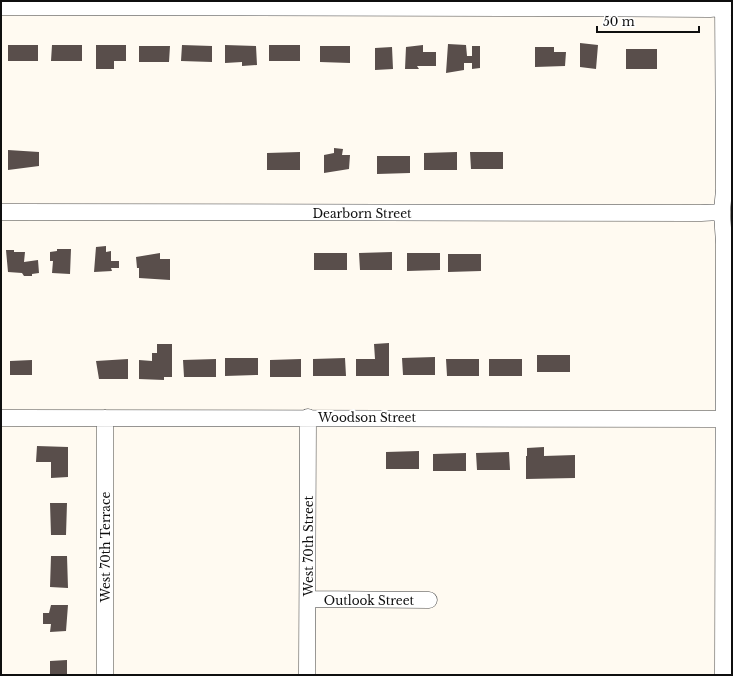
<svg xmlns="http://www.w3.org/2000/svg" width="733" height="676" font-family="'Libre Baskerville',serif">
<rect width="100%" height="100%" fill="#fffaf1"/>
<path fill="#594e4b" d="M580,43l18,2 -2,24 -16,-2z
M448,44l18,1 1,11h5v-10h8v22l-8,1v-6h-8v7l-18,3z
M8,45h30v16h-30z
M52,45h30v16h-31z
M96,45h30v16h-12v8h-18z
M182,45l30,1v16l-31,-1z
M225,45l31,1 1,19 -15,1v-4l-17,1z
M269,45h31v16h-31z
M423,45v7h13v14h-19l2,3h-14l1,-22z
M139,46h31l-1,16h-30z
M320,46h30v17l-30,-1z
M392,47l1,22 -18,1v-22z
M535,47h19v5h12l-1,14 -30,1z
M626,49h31v20h-31z
M334,148l9,1 -1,6h8l-1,14 -25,4v-18l10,-2z
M8,150l31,2v14l-31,4z
M300,152v18h-33v-17z
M457,152v18h-33v-17z
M470,152h33v17h-32z
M377,156h33v17l-33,1z
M106,246v6l5,-1v10h8v7h-8l1,3 -18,1 2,-25z
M57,249h14l-1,25 -18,-1 1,-12h-3v-9l7,-1z
M6,250h8v2h11l-1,10 14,-2 1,13 -7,1v2h-8l-2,-3 -14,-1z
M392,252v18h-32l-1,-17z
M160,253v6h10v21l-31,-2v-10h-2l-1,-11z
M314,253h33v17h-33z
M407,253h33v17l-33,1z
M448,254h33v17l-33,1z
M389,343v33h-33v-17h19l-1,-15z
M157,344h15v33h-8v3l-25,-1v-19l13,1v-8h5z
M537,355h33v17h-33z
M435,357v18h-32l-1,-17z
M225,358h33v17l-33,1z
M345,358l1,18h-33v-17z
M128,359v20h-29l-3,-18z
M216,359v18h-32l-1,-17z
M301,359v18h-31v-17z
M446,359h33v17h-32z
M489,359h33v17h-33z
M32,360v15h-22v-14z
M37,446l31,1v30l-17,1v-16h-15z
M544,447v9l31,-1v23l-49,1v-23h1v-8z
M419,451v18h-33v-17z
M509,452l1,18h-33l-1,-17z
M466,453v18h-33v-17z
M50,503h17l-1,32h-15z
M51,556h16l1,32 -18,-1z
M51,605h17l-2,26 -16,1 1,-8h-8v-11h6z
M67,660v15h-17v-14z"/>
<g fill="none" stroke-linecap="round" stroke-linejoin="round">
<defs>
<path id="street" d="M1,7l533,1 176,1 22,-2
M1,212l700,1 21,-1
M1,418l731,1
M308,599l121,1
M105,675v-257
M307,675l1,-258
M723,675l1,-431 -2,-32 2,-23 -1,-188"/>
</defs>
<use href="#street" stroke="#424242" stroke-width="17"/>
<use href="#street" stroke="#fff" stroke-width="16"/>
</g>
<g text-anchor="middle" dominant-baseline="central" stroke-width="4" stroke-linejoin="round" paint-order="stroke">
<g font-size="12" fill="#0f0f0f" stroke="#fff">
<text x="362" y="213">Dearborn Street</text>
<text x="367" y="417">Woodson Street</text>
<text transform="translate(308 546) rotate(-90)">West 70th Street</text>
<text transform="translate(105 547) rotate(-90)">West 70th Terrace</text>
<text x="369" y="600">Outlook Street</text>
</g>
</g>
<rect width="733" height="676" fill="none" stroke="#0f0f0f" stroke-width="4"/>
<path d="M597 26v6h102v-6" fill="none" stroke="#0f0f0f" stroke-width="2"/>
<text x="603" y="26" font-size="12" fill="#0f0f0f" stroke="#ffffff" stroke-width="3" paint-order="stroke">50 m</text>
</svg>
